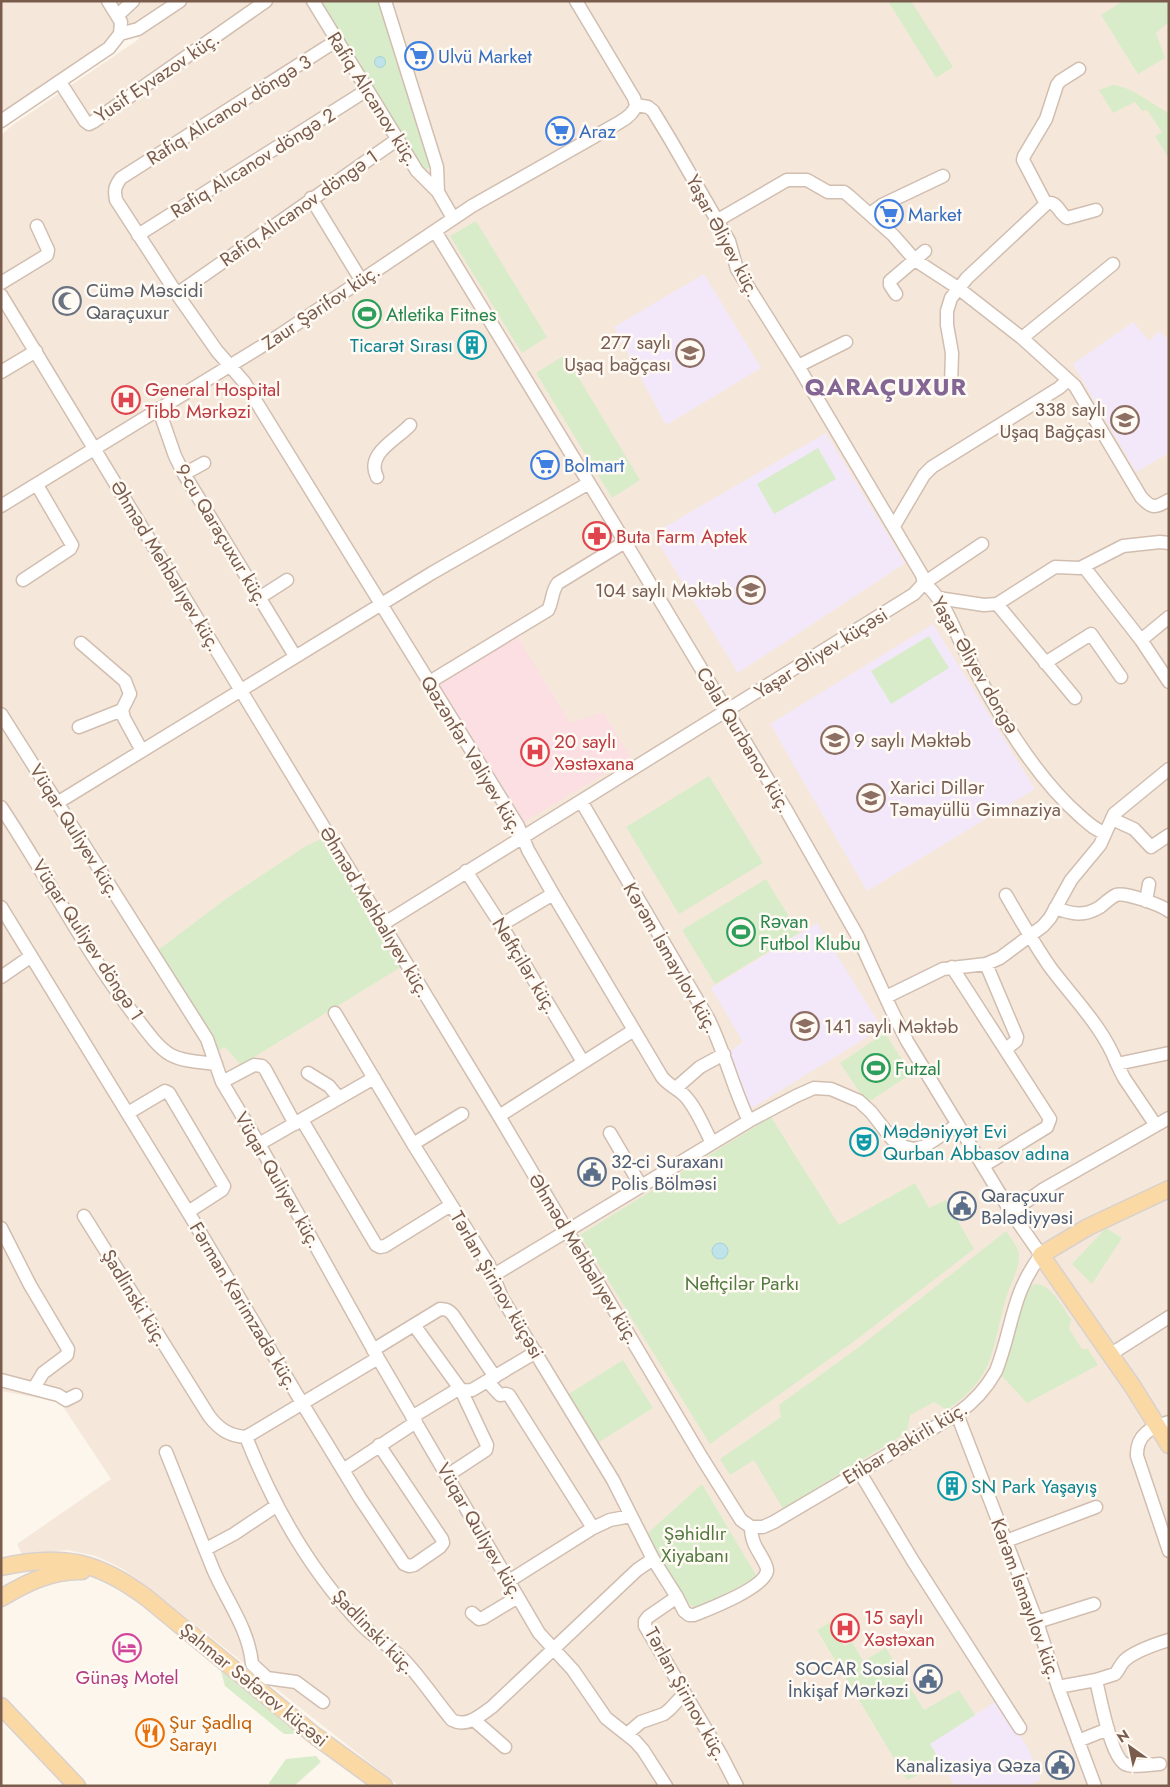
<svg xmlns="http://www.w3.org/2000/svg" width="1170" height="1787" font-family="Jost,sans-serif">
<rect width="100%" height="100%" fill="#fdf6ec"/>
<path fill="#f5e8da" d="M1,1h101l13,19 -2,18 -112,76z
M115,1h1054v1785h-770l-259,-205 -19,-13 -25,-12 -29,-6 -45,5 -5,-11 94,-65 -51,-77 -59,-11v-1256l13,-11 125,-85z"/>
<path fill="#f3e8fa" d="M704,274l57,94 -95,57 -52,-98z
M1133,322l16,19 10,-10 10,9v113l-33,19 -63,-108z
M826,433l79,130 -167,110 -85,-139z
M933,624l102,165 -168,102 -97,-167z
M817,923l65,105 -130,80 -7,-11 -15,-46 13,-9 -32,-54z
M998,1700l31,50 11,29 -11,7h-74l-25,-42z"/>
<path fill="#fbdfe3" d="M517,636l53,87 33,-11 28,46 -109,65 -85,-139z"/>
<path fill="#d8ecc9" d="M319,1h60l55,164 -11,6z
M888,1h23l42,66 -17,11z
M1123,1h46v21l-13,11 9,25 -27,16 -37,-59z
M1113,85c20,2 38,19 56,28v46l-14,-23 7,-4 -15,-22 -5,1 -7,-9 -22,11 -14,-23z
M476,221l71,116 -25,16 -72,-117z
M565,355l75,125 -28,18 -76,-125z
M818,448l18,31 -62,35 -17,-30z
M929,636l20,32 -58,36 -20,-33z
M709,776l54,87 -84,51 -53,-87z
M321,839l80,128 -160,98 -16,-18 -7,4 -61,-100 70,-53 79,-52z
M766,879l33,54 -84,51 -33,-54z
M885,1033l26,41 -44,29 -27,-40z
M771,1117l68,108 76,-42 14,25 17,-8 28,49 -118,91 -146,104 -130,-209z
M1106,1228l16,10 -30,46 -20,-20z
M1006,1231c5,8 12,15 13,24 1,12 -8,28 -12,40 -16,52 -9,80 -60,115l-13,-8 -24,13 -3,17 -124,77 -29,-49 -24,15 -10,-16 61,-42 -2,-12 84,-61z
M1034,1284c16,-2 28,23 37,35l-2,10 13,20h6l10,16 -71,38 -26,-28c8,-23 11,-49 19,-73 2,-7 7,-14 14,-18z
M623,1360l30,48 -57,36 -29,-49z
M702,1484l55,93 -61,32 -7,-5 -42,-70z
M830,1622l14,24 8,-4 11,19 23,-13 38,62 35,-20 16,25 -45,29 12,20 -35,16 -90,-150z
M221,1671l77,63h-14l-59,-48z
M316,1756l5,6 -27,24h-24l-1,-3 17,-24z"/>
<path fill="#bfe3e8" stroke="#a5d3da" d="M374.5 62a5.5 5.5 0 1 1 11 0a5.5 5.5 0 1 1-11 0Z
M712 1251a8 8 0 1 1 16 0a8 8 0 1 1-16 0Z"/>
<g fill="none" stroke-linecap="round" stroke-linejoin="round">
<defs>
<path id="minor" d="M108,1l13,21 -1,12
M313,1l104,170 21,21
M385,1l52,166 1,25 15,26
M576,1l58,97 2,7
M118,15l15,-14
M336,41l-215,137c-6,8 -7,12 -5,22l61,94 40,57 27,31 274,444 10,24 25,44 109,183c6,8 15,11 22,18 12,12 20,33 28,48
M60,82l25,39 4,3 4,-2 173,-121
M636,105l12,2 5,4 17,28 59,102 8,28 61,97 124,209 2,8
M1,121l108,-73 11,-14 18,-5 42,-28
M311,198l50,82
M1046,204c10,-5 13,9 21,14l29,-8
M870,214l12,-9 61,-29
M718,220l69,-40h20l21,12h16l4,3 45,40 22,25 43,28 64,50 53,48 66,111c11,12 14,11 28,3
M435,231l190,311 160,266 72,127 34,74 16,32 104,171 30,43c-30,39 -28,73 -45,116 -10,18 -22,31 -39,43l-183,108 -11,5h-12
M138,235l229,-145
M1,283l46,-28 1,-5 -11,-24
M177,294l221,-155
M896,294l-6,-9v-4l35,-30
M1,295l498,821 203,342 39,62 10,7
M1022,338l91,-74
M798,366l48,-24
M1,372l35,-21
M951,384l1,-31 -5,-28v-14l4,-13 16,-20 79,-74 -23,-44 1,-4 22,-37 11,-34 3,-4 19,-12
M159,410l16,46 9,18 111,182
M184,474l20,-11
M377,477c-12,-24 21,-38 33,-52
M1,506l279,-171 192,-129 148,-84c7,-4 14,-9 16,-17
M894,526l30,-51 8,-8 127,-79 9,-8
M1084,567l57,73 28,42
M23,580l47,-31 2,-4 -35,-60
M924,583c21,17 29,45 41,68 29,56 68,124 115,165 8,7 15,14 25,17
M259,598l28,-18
M938,598l46,7 13,-1 58,-37 25,1 43,-22 37,-4 9,1
M997,604l78,94
M1141,640l28,-23
M81,643l44,38 5,13 -8,16 2,8 18,33
M1045,663l46,-29 30,43
M428,683l120,-73c5,-9 3,-18 10,-27l67,-41
M1,714l206,325 15,43 37,62 119,214 161,275 34,37 33,48 29,23 8,9 23,36
M79,727l43,-17
M581,801l128,219c16,33 24,68 40,101
M57,803l375,-230 157,-90
M1,807c46,69 83,143 134,209 10,13 22,31 36,39 13,7 31,7 45,9
M1112,819l22,10 17,18 18,-12
M466,871l35,54 82,137
M1006,895c14,24 28,49 44,72 23,31 53,60 67,97l52,-11
M1146,901l3,-17
M1,907l187,305 114,191 58,95 44,66 5,2 5,-1 26,-18 3,-4 -1,-4 -63,-94
M1055,908c17,6 29,9 45,-1 5,-4 10,-9 16,-12 9,-3 45,10 53,16
M383,924l531,-330 10,-11 58,-39
M501,925l52,-31
M986,964l31,73 -1,4 -10,8
M952,967l98,152 -3,8 -64,39
M1,977l29,-20
M886,997l57,-28 43,-5 14,-6 43,-32 7,-8 21,-38 29,-35 14,-31 55,-45
M335,1013l78,131 76,121 13,33 111,182 40,79
M1117,1064l7,14 31,46
M308,1073l21,13 10,12
M222,1082l32,-17 8,1 3,3 30,55
M676,1088l24,-21 24,-13
M128,1113l37,-22 4,2 55,93 -2,4 -34,22
M499,1116l135,-86
M302,1120l74,125 4,2 5,-1 66,-41
M610,1133l31,53
M259,1144l115,-66
M413,1144l49,-30
M1011,1212l33,-23 125,-71
M84,1216l125,200c10,13 20,20 37,21 27,68 64,134 115,187 12,13 28,21 41,34 18,18 33,42 50,62 15,8 29,-5 40,-13l145,-137 16,-11 24,38
M1,1228l29,57 38,64 -1,6 -24,18 -9,15
M494,1275l255,-154 47,-25 18,-8 17,1 28,12 12,11 21,27 13,8 9,2 11,-3 32,-21
M414,1325l47,65 26,55 -1,5 -38,25
M373,1350l67,-41c6,0 9,1 13,6l42,62
M1111,1354l58,-37
M1,1380l57,15 8,5 10,-5
M487,1381l13,14 6,-1 3,1 84,133
M957,1414l80,208 21,65 37,99
M412,1417l43,-26 17,-1 64,-38
M1169,1422c-18,5 -33,13 -32,34l32,95
M246,1437l132,-79
M166,1452c16,39 31,78 47,117 13,31 36,60 39,95l15,14 29,4 27,20
M343,1470l73,-48
M859,1471l54,90 107,167
M1006,1541l90,-34
M206,1549l28,-15 42,-28
M509,1581l84,-53 17,-8 21,-4
M472,1613l7,6 4,-1 35,-21
M1037,1622l57,-18
M1096,1680c4,17 15,77 29,84 7,4 27,0 35,0
M1058,1687l38,-7 19,-6c4,-4 5,-9 9,-13 9,-9 32,-17 45,-21
M474,1720l31,27
M627,1734l14,-12 23,-8 6,-5 14,-15
M1078,1741l30,-12
M737,1786l-17,-33 -75,-127v-5l3,-4 29,-20 7,14 5,4h5c15,-6 70,-27 73,-44 1,-6 -11,-22 -13,-28 -2,-5 -3,-10 -3,-16"/>
<path id="major" d="M1169,1189l-81,38 -47,28 92,132 36,58
M1,1567c61,-14 97,-6 146,31l167,137 70,51
M1,1598c25,-15 51,-28 81,-27
M1,1706l76,80"/>
</defs>
<use href="#minor" stroke="#d1beb0" stroke-width="15"/>
<use href="#major" stroke="#dad1cd" stroke-width="19"/>
<use href="#minor" stroke="#fff" stroke-width="12"/>
<use href="#major" stroke="#fbd9a5" stroke-width="16"/>
</g>
<defs>
<symbol id="supermarket-ring" viewBox="-11 -11 22 22"><circle r="9.5" fill="#fffaf3" stroke="#3f7fe0" stroke-width="1.5"/><path d="M-6-5.5h2.5l.6 2H6L4.5 2H-2.5L-4.4-4H-6ZM-1.5 3.2a1.3 1.3 0 1 0 .1 0ZM3 3.2a1.3 1.3 0 1 0 .1 0Z" fill="#3f7fe0"/></symbol>
<symbol id="mosque-ring" viewBox="-11 -11 22 22"><circle r="9.5" fill="#fffaf3" stroke="#6b7280" stroke-width="1.5"/><path d="M3.5-4.9A6 6 0 1 0 3.5 4.9A5 5 0 1 1 3.5-4.9Z" fill="#6b7280"/></symbol>
<symbol id="stadium-ring" viewBox="-11 -11 22 22"><circle r="9.5" fill="#fffaf3" stroke="#2e9e5b" stroke-width="1.5"/><path d="M0-5a6.5 5 0 1 0 0 10a6.5 5 0 1 0 0-10ZM-3.5-1.8h7v3.6h-7Z" fill="#2e9e5b"/></symbol>
<symbol id="building-ring" viewBox="-11 -11 22 22"><circle r="9.5" fill="#fffaf3" stroke="#0f9aa8" stroke-width="1.5"/><path d="M-4-6H4V6H1V3H-1V6H-4ZM-2.5-4.3h1.7v1.8h-1.7ZM.8-4.3h1.7v1.8H.8ZM-2.5-1h1.7V.8h-1.7ZM.8-1h1.7V.8H.8Z" fill="#0f9aa8"/></symbol>
<symbol id="school-ring" viewBox="-11 -11 22 22"><circle r="9.5" fill="#fffaf3" stroke="#8d6e63" stroke-width="1.5"/><path d="M0-5L7-2L0 1L-7-2ZM-4 1L0 2.5L4 1V4Q0 6-4 4Z" fill="#8d6e63"/></symbol>
<symbol id="hospital-ring" viewBox="-11 -11 22 22"><circle r="9.5" fill="#fffaf3" stroke="#e0444e" stroke-width="1.5"/><path d="M-5-5h3v3.5h4V-5h3V5h-3V1.5h-4V5h-3Z" fill="#e0444e"/></symbol>
<symbol id="pharmacy-ring" viewBox="-11 -11 22 22"><circle r="9.5" fill="#fffaf3" stroke="#e0444e" stroke-width="1.5"/><path d="M-2-6h4v4h4v4h-4v4h-4v-4h-4v-4h4Z" fill="#e0444e"/></symbol>
<symbol id="theatre-ring" viewBox="-11 -11 22 22"><circle r="9.5" fill="#fffaf3" stroke="#0f9aa8" stroke-width="1.5"/><path d="M-5-5.5Q0-4 5-5.5V0Q5 5 0 6Q-5 5-5 0ZM-3.3-2.5H-1v1.5H-3.3ZM1-2.5H3.3v1.5H1ZM-2.8 1Q0 5.5 2.8 1Z" fill="#0f9aa8"/></symbol>
<symbol id="civic-ring" viewBox="-11 -11 22 22"><circle r="9.5" fill="#fffaf3" stroke="#5c6f8a" stroke-width="1.5"/><path d="M-.6-6.5H3V-4.5H.6V-3L4-1V1h2V6H-6V1h2V-1L-.6-3ZM-1.2 2.5V6h2.4V2.5Z" fill="#5c6f8a"/></symbol>
<symbol id="hotel-ring" viewBox="-11 -11 22 22"><circle r="9.5" fill="#fffaf3" stroke="#d1479c" stroke-width="1.5"/><path d="M-6-4.5h1.5V1H6V5H4.5V3h-9V5H-6ZM-4 0a1.8 1.8 0 1 1 3.6 0ZM.5 0V-2.5h3Q6-2.5 6 0Z" fill="#d1479c"/></symbol>
<symbol id="restaurant-ring" viewBox="-11 -11 22 22"><circle r="9.5" fill="#fffaf3" stroke="#e8710a" stroke-width="1.5"/><path d="M-5-6h1v4h1v-4h1v4h1v-4h1v5L-1.5 .5V6h-2V.5L-5-1ZM5-6V6H3V1.5H1.5Q1.5-4 5-6Z" fill="#e8710a"/></symbol>
</defs>
<g fill-rule="evenodd">
<use href="#supermarket-ring" x="403" y="40" width="32" height="32"/>
<use href="#supermarket-ring" x="544" y="115" width="32" height="32"/>
<use href="#supermarket-ring" x="873" y="198" width="32" height="32"/>
<use href="#mosque-ring" x="51" y="285" width="32" height="32"/>
<use href="#stadium-ring" x="351" y="298" width="32" height="32"/>
<use href="#building-ring" x="456" y="329" width="32" height="32"/>
<use href="#school-ring" x="674" y="337" width="32" height="32"/>
<use href="#hospital-ring" x="110" y="384" width="32" height="32"/>
<use href="#school-ring" x="1109" y="404" width="32" height="32"/>
<use href="#supermarket-ring" x="529" y="449" width="32" height="32"/>
<use href="#pharmacy-ring" x="581" y="520" width="32" height="32"/>
<use href="#school-ring" x="735" y="574" width="32" height="32"/>
<use href="#school-ring" x="819" y="724" width="32" height="32"/>
<use href="#hospital-ring" x="519" y="736" width="32" height="32"/>
<use href="#school-ring" x="855" y="782" width="32" height="32"/>
<use href="#stadium-ring" x="725" y="916" width="32" height="32"/>
<use href="#school-ring" x="789" y="1010" width="32" height="32"/>
<use href="#stadium-ring" x="860" y="1052" width="32" height="32"/>
<use href="#theatre-ring" x="848" y="1126" width="32" height="32"/>
<use href="#civic-ring" x="576" y="1156" width="32" height="32"/>
<use href="#civic-ring" x="946" y="1190" width="32" height="32"/>
<use href="#building-ring" x="936" y="1470" width="32" height="32"/>
<use href="#hospital-ring" x="829" y="1612" width="32" height="32"/>
<use href="#hotel-ring" x="111" y="1632" width="32" height="32"/>
<use href="#civic-ring" x="912" y="1663" width="32" height="32"/>
<use href="#restaurant-ring" x="134" y="1717" width="32" height="32"/>
<use href="#civic-ring" x="1044" y="1749" width="32" height="32"/>
</g>
<g text-anchor="middle" dominant-baseline="central" stroke-width="5" stroke-linejoin="round" paint-order="stroke">
<g font-size="19" fill="#366cbe" stroke="#fffaf3" text-anchor="start">
<text x="438" y="56">Ulvü Market</text>
<text x="579" y="131">Araz</text>
<text x="908" y="214">Market</text>
<text x="564" y="465">Bolmart</text>
</g>
<g font-size="19" fill="#7a5c4d" stroke="#fffaf3">
<text transform="translate(157 77) rotate(-34)">Yusif Eyvazov küç.</text>
<text transform="translate(373 99) rotate(58)">Rafiq Alıcanov küç.</text>
<text transform="translate(229 110) rotate(-32)">Rafiq Alıcanov döngə 3</text>
<text transform="translate(253 163) rotate(-32)">Rafiq Alıcanov döngə 2</text>
<text transform="translate(299 208) rotate(-35)">Rafiq Alıcanov döngə 1</text>
<text transform="translate(723 236) rotate(62)">Yaşar Əliyev küç.</text>
<text transform="translate(321 307) rotate(-34)">Zaur Şərifov küç.</text>
<text transform="translate(222 535) rotate(59)">9-cu Qaraçuxur küç.</text>
<text transform="translate(166 566) rotate(59)">Əhməd Mehbalıyev küç.</text>
<text transform="translate(821 653) rotate(-32)">Yaşar Əliyev küçəsi</text>
<text transform="translate(975 665) rotate(60)">Yaşar Əliyev dongə</text>
<text transform="translate(744 740) rotate(59)">Cəlal Qurbanov küç.</text>
<text transform="translate(472 755) rotate(59)">Qəzənfər Vəliyev küç.</text>
<text transform="translate(75 831) rotate(58)">Vüqar Quliyev küç.</text>
<text transform="translate(375 912) rotate(59)">Əhməd Mehbalıyev küç.</text>
<text transform="translate(88 940) rotate(57)">Vüqar Quliyev döngə 1</text>
<text transform="translate(671 958) rotate(60)">Kərəm İsmayılov küç.</text>
<text transform="translate(525 966) rotate(59)">Neftçilər küç.</text>
<text transform="translate(278 1180) rotate(60)">Vüqar Quliyev küç.</text>
<text transform="translate(584 1259) rotate(59)">Əhməd Mehbalıyev küç.</text>
<text transform="translate(497 1285) rotate(60)">Tərlan Şirinov küçəsi</text>
<text transform="translate(135 1298) rotate(59)">Şadlinski küç.</text>
<text transform="translate(244 1306) rotate(59)">Fərman Kərimzadə küç.</text>
<text transform="translate(905 1443) rotate(-31)">Etibar Bəkirli küç.</text>
<text transform="translate(480 1531) rotate(60)">Vüqar Quliyev küç.</text>
<text transform="translate(1026 1599) rotate(70)">Kərəm İsmayılov küç.</text>
<text transform="translate(374 1632) rotate(46)">Şadlinski küç.</text>
<text transform="translate(254 1685) rotate(39)">Şahmar Səfərov küçəsi</text>
<text transform="translate(686 1694) rotate(61)">Tərlan Şirinov küç.</text>
</g>
<g font-size="19" fill="#5b616d" stroke="#fffaf3" text-anchor="start">
<text x="86" y="290">Cümə Məscidi<tspan x="86" dy="22">Qaraçuxur</tspan></text>
</g>
<g font-size="19" fill="#27864d" stroke="#fffaf3" text-anchor="start">
<text x="386" y="314">Atletika Fitnes</text>
<text x="760" y="921">Rəvan<tspan x="760" dy="22">Futbol Klubu</tspan></text>
<text x="895" y="1068">Futzal</text>
</g>
<g font-size="19" fill="#785e54" stroke="#fffaf3" text-anchor="end">
<text x="671" y="342">277 saylı<tspan x="671" dy="22">Uşaq bağçası</tspan></text>
<text x="1106" y="409">338 saylı<tspan x="1106" dy="22">Uşaq Bağçası</tspan></text>
<text x="732" y="590">104 saylı Məktəb</text>
<text x="854" y="740" text-anchor="start">9 saylı Məktəb</text>
<text x="890" y="787" text-anchor="start">Xarici Dillər<tspan x="890" dy="22">Təmayüllü Gimnaziya</tspan></text>
<text x="824" y="1026" text-anchor="start">141 saylı Məktəb</text>
</g>
<g font-size="19" fill="#0d838f" stroke="#fffaf3" text-anchor="start">
<text x="453" y="345" text-anchor="end">Ticarət Sırası</text>
<text x="883" y="1131">Mədəniyyət Evi<tspan x="883" dy="22">Qurban Abbasov adına</tspan></text>
<text x="971" y="1486">SN Park Yaşayış</text>
</g>
<g font-size="19" fill="#be3a42" stroke="#fffaf3" text-anchor="start">
<text x="145" y="389">General Hospital<tspan x="145" dy="22">Tibb Mərkəzi</tspan></text>
<text x="616" y="536">Buta Farm Aptek</text>
<text x="554" y="741">20 saylı<tspan x="554" dy="22">Xəstəxana</tspan></text>
<text x="864" y="1617">15 saylı<tspan x="864" dy="22">Xəstəxan</tspan></text>
</g>
<g font-size="19" fill="#4e5e75" stroke="#fffaf3" text-anchor="start">
<text x="611" y="1161">32-ci Suraxanı<tspan x="611" dy="22">Polis Bölməsi</tspan></text>
<text x="981" y="1195">Qaraçuxur<tspan x="981" dy="22">Bələdiyyəsi</tspan></text>
<text x="909" y="1668" text-anchor="end">SOCAR Sosial<tspan x="909" dy="22">İnkişaf Mərkəzi</tspan></text>
<text x="1041" y="1765" text-anchor="end">Kanalizasiya Qəza</text>
</g>
<g font-size="19" fill="#537a41" stroke="#fffaf3">
<text x="742" y="1283">Neftçilər Parkı</text>
<text x="695" y="1533">Şəhidlır<tspan x="695" dy="22">Xiyabanı</tspan></text>
</g>
<g font-size="19" fill="#b23c85" stroke="#fffaf3">
<text x="127" y="1677">Günəş Motel</text>
</g>
<g font-size="19" fill="#c56008" stroke="#fffaf3" text-anchor="start">
<text x="169" y="1722">Şur Şadlıq<tspan x="169" dy="22">Sarayı</tspan></text>
</g>
<g font-size="24" font-weight="bold" letter-spacing="1" fill="#846695" stroke="#fffaf3">
<text x="886" y="386">QARAÇUXUR</text>
</g>
</g>
<rect width="1170" height="1787" fill="none" stroke="#7a5c4d" stroke-width="5"/>
<g transform="translate(1130 1747) rotate(327)" stroke="#fffaf3" stroke-width="4" paint-order="stroke">
<path d="M0-4L9 19L0 12L-9 19Z" fill="#7a5c4d"/>
<text y="-8" font-size="14" font-weight="bold" text-anchor="middle" fill="#7a5c4d">N</text>
</g>
</svg>
